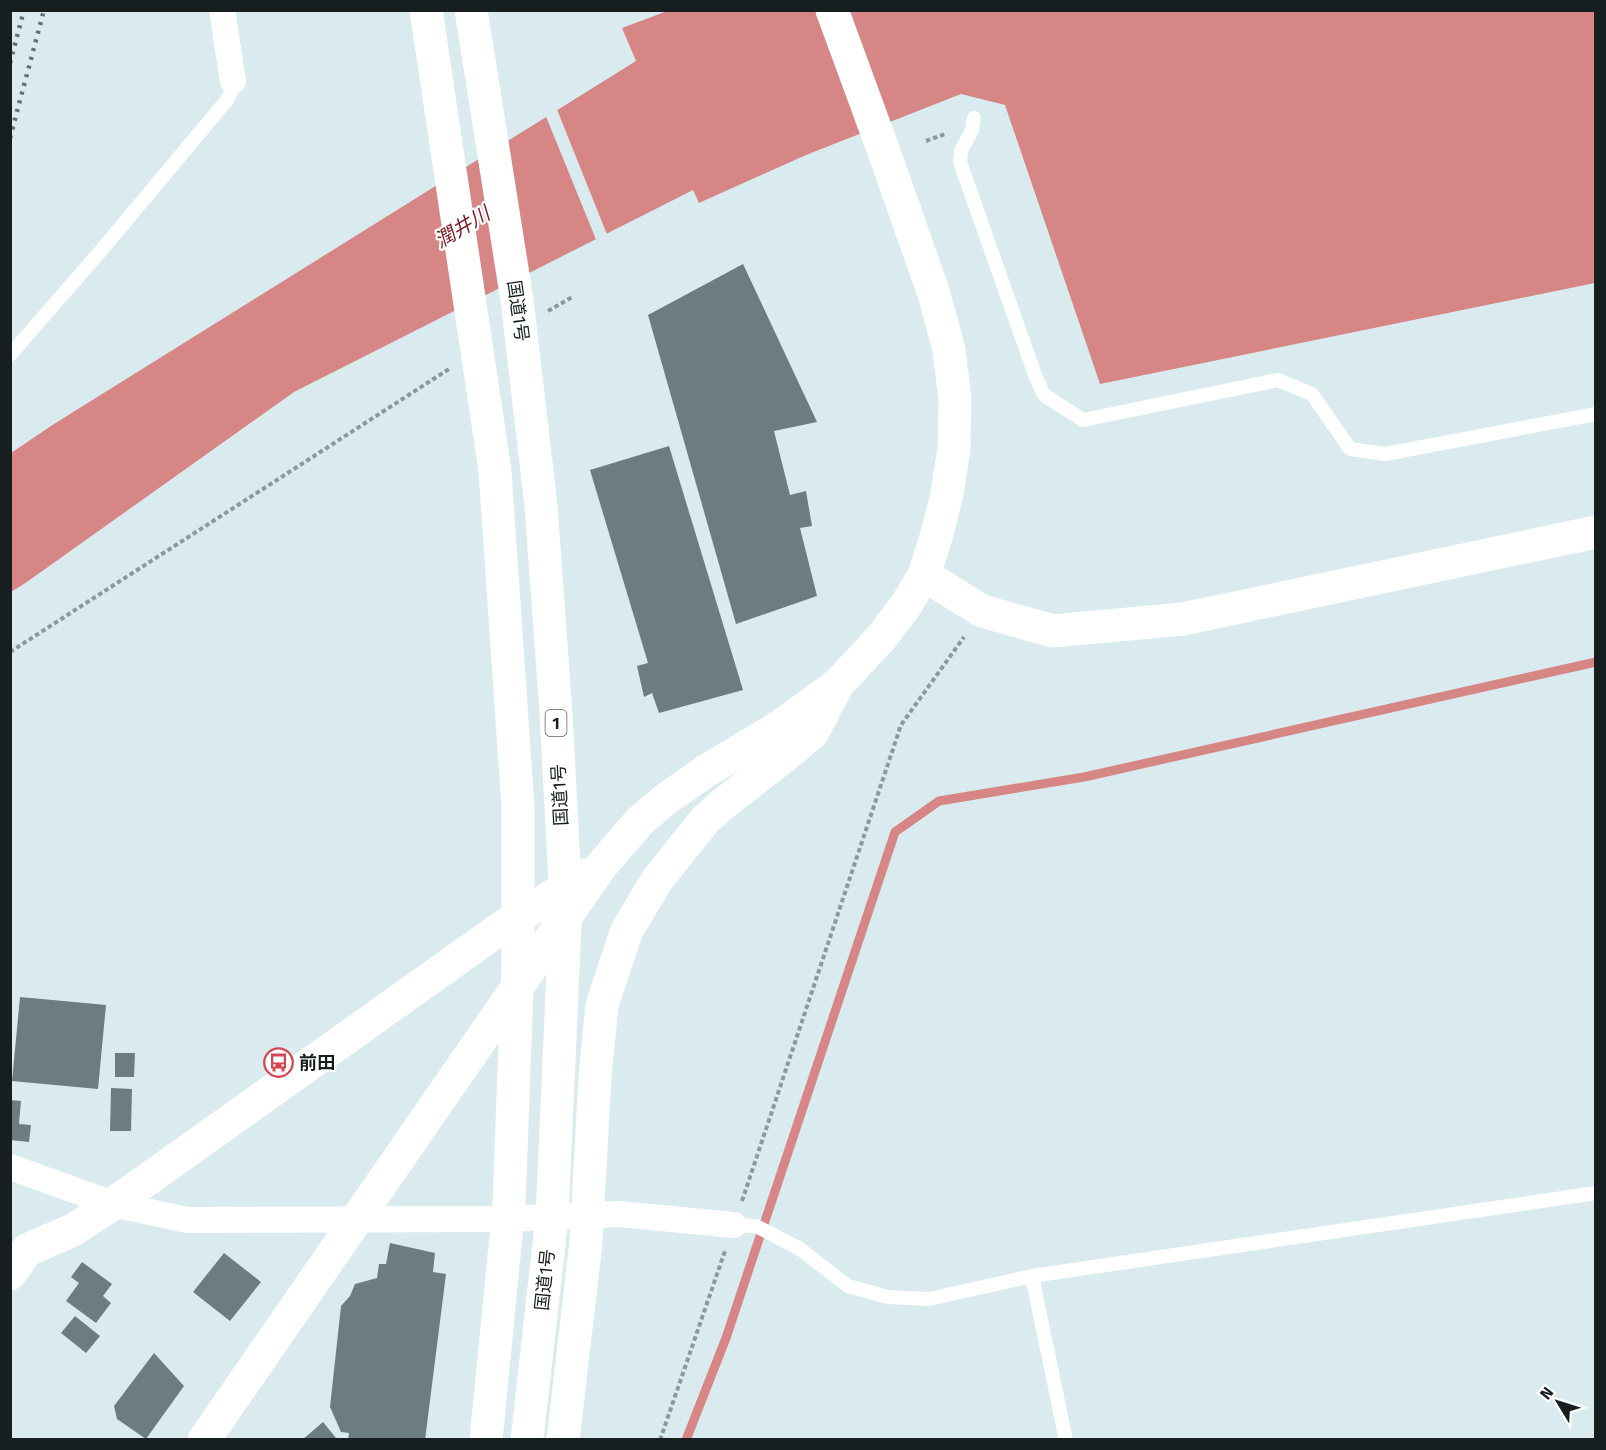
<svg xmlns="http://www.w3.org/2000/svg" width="1606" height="1450" font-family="'Fira Sans','Noto Sans JP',sans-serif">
<rect width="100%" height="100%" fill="#d9ebef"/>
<path fill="#d78686" d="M670,10l925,1v272l-495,101 -95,-279 -44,-11 -155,61 -107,48 -6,-13 -399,202 -270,192 -13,8v-139l43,-29 582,-363 -14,-33z"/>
<path fill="#d9ebef" d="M556,107l52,130 -11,5 -52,-128z"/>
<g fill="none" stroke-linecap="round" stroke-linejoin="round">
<path stroke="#d78686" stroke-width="9" d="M686,1440l40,-102 169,-506 44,-31 145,-24 512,-115"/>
</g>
<path fill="#6c7d81" d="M743,264l74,158 -43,9 16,64 16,-4 6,35 -12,2 17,68 -81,28 -88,-309z
M669,446l74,244 -84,23 -7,-20 -8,4 -7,-31 11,-3 -58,-193z
M20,997l86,8 -8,84 -86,-8z
M115,1053h20l-1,24h-19z
M111,1088l21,1 -1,42h-21z
M10,1100l11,1 -2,23 12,1 -2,17 -19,-2z
M390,1243l45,10 -2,19 13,2 -21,166h-77l1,-7 -8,-1 -11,-25 11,-101 9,-10 5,-12 22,-6 2,-14h7z
M224,1253l37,29 -31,39 -37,-29z
M82,1262l30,22 -9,12 8,7 -15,20 -30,-22 13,-18 -8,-6z
M75,1316l25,20 -14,17 -25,-20z
M154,1353l30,33 -38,53 -29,-20 -3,-13z
M323,1422l13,16 -1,2h-33z"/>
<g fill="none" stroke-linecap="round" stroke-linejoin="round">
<path stroke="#8b999c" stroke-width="4" stroke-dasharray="4.5 3" stroke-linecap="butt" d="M926,141l19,-7
M548,311l26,-15
M10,652l439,-283
M742,1201l159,-476 63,-88
M660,1440l65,-189"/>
<path stroke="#fff" stroke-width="14" d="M974,118l-2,12 -11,21 -1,11 75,213 9,20 39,25 195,-40 34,14 38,55 35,5 211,-40
M10,355l89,-102 128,-153 5,-10 1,-9
M734,1225l22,1 44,23 48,37 40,11 41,2 103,-23 564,-83
M1032,1276l34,164"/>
<path stroke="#fff" stroke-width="26" d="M222,10l11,71
M10,1167l103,37 74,16 316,-1 116,-5 115,11"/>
<path stroke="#fff" stroke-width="33" d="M924,575l58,36 71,20 130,-12 413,-87
M10,1274l17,-24 46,-20 40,-26 388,-276 85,-53
M204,1440l397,-574 39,-45 26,-22 40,-28 73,-44 59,-43 43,-46 25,-33 18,-30 13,-41 10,-40 7,-46 1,-49 -6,-49 -15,-56 -51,-145 -51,-139"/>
<path stroke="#fff" stroke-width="33" d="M426,10l69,461 23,337v154l-9,243 -23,235
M471,10l46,290 24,206 15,207 10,190 -14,314 -25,223
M563,1440l23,-198 9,-166 7,-71 25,-75 30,-50 48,-60 18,-16 68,-53 22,-19 25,-48"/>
<path stroke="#646f71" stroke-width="4.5" stroke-dasharray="3 6" stroke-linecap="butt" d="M10,63l14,-53
M10,138l34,-128"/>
</g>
<defs>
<symbol id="bus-ring" viewBox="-11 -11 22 22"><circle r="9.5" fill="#fff" stroke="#d54552" stroke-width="1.5"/><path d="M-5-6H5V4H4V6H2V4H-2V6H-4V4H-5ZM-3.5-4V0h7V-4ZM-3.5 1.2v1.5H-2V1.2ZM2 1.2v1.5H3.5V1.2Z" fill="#d54552"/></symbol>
</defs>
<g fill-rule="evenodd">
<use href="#bus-ring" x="262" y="1046" width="33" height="33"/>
</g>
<g text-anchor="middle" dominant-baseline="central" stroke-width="4.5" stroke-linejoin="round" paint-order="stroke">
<rect fill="#fff" stroke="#5d6262" stroke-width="1.5" x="545.5" y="710" width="21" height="26" rx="4.5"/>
<g font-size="16" font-weight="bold" fill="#171e1f">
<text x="556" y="723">1</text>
</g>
<g font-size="18" fill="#171e1f" stroke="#fff">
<text transform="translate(518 311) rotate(82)">国道1号</text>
<text transform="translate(560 795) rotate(-93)">国道1号</text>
<text transform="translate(545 1280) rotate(-84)">国道1号</text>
</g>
<g font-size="18" font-weight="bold" fill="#171e1f" stroke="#fff" text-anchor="start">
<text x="299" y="1063">前田</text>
</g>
<g font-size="20" font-style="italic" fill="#80202a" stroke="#fff">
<text transform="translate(462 227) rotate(-31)">潤井川</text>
</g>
</g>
<rect width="1606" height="1450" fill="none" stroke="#171e1f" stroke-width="24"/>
<g transform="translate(1558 1402) rotate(308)" stroke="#ffffff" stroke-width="4.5" paint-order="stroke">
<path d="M0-4.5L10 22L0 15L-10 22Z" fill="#171e1f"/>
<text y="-9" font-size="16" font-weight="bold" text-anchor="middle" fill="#171e1f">N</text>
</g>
</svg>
